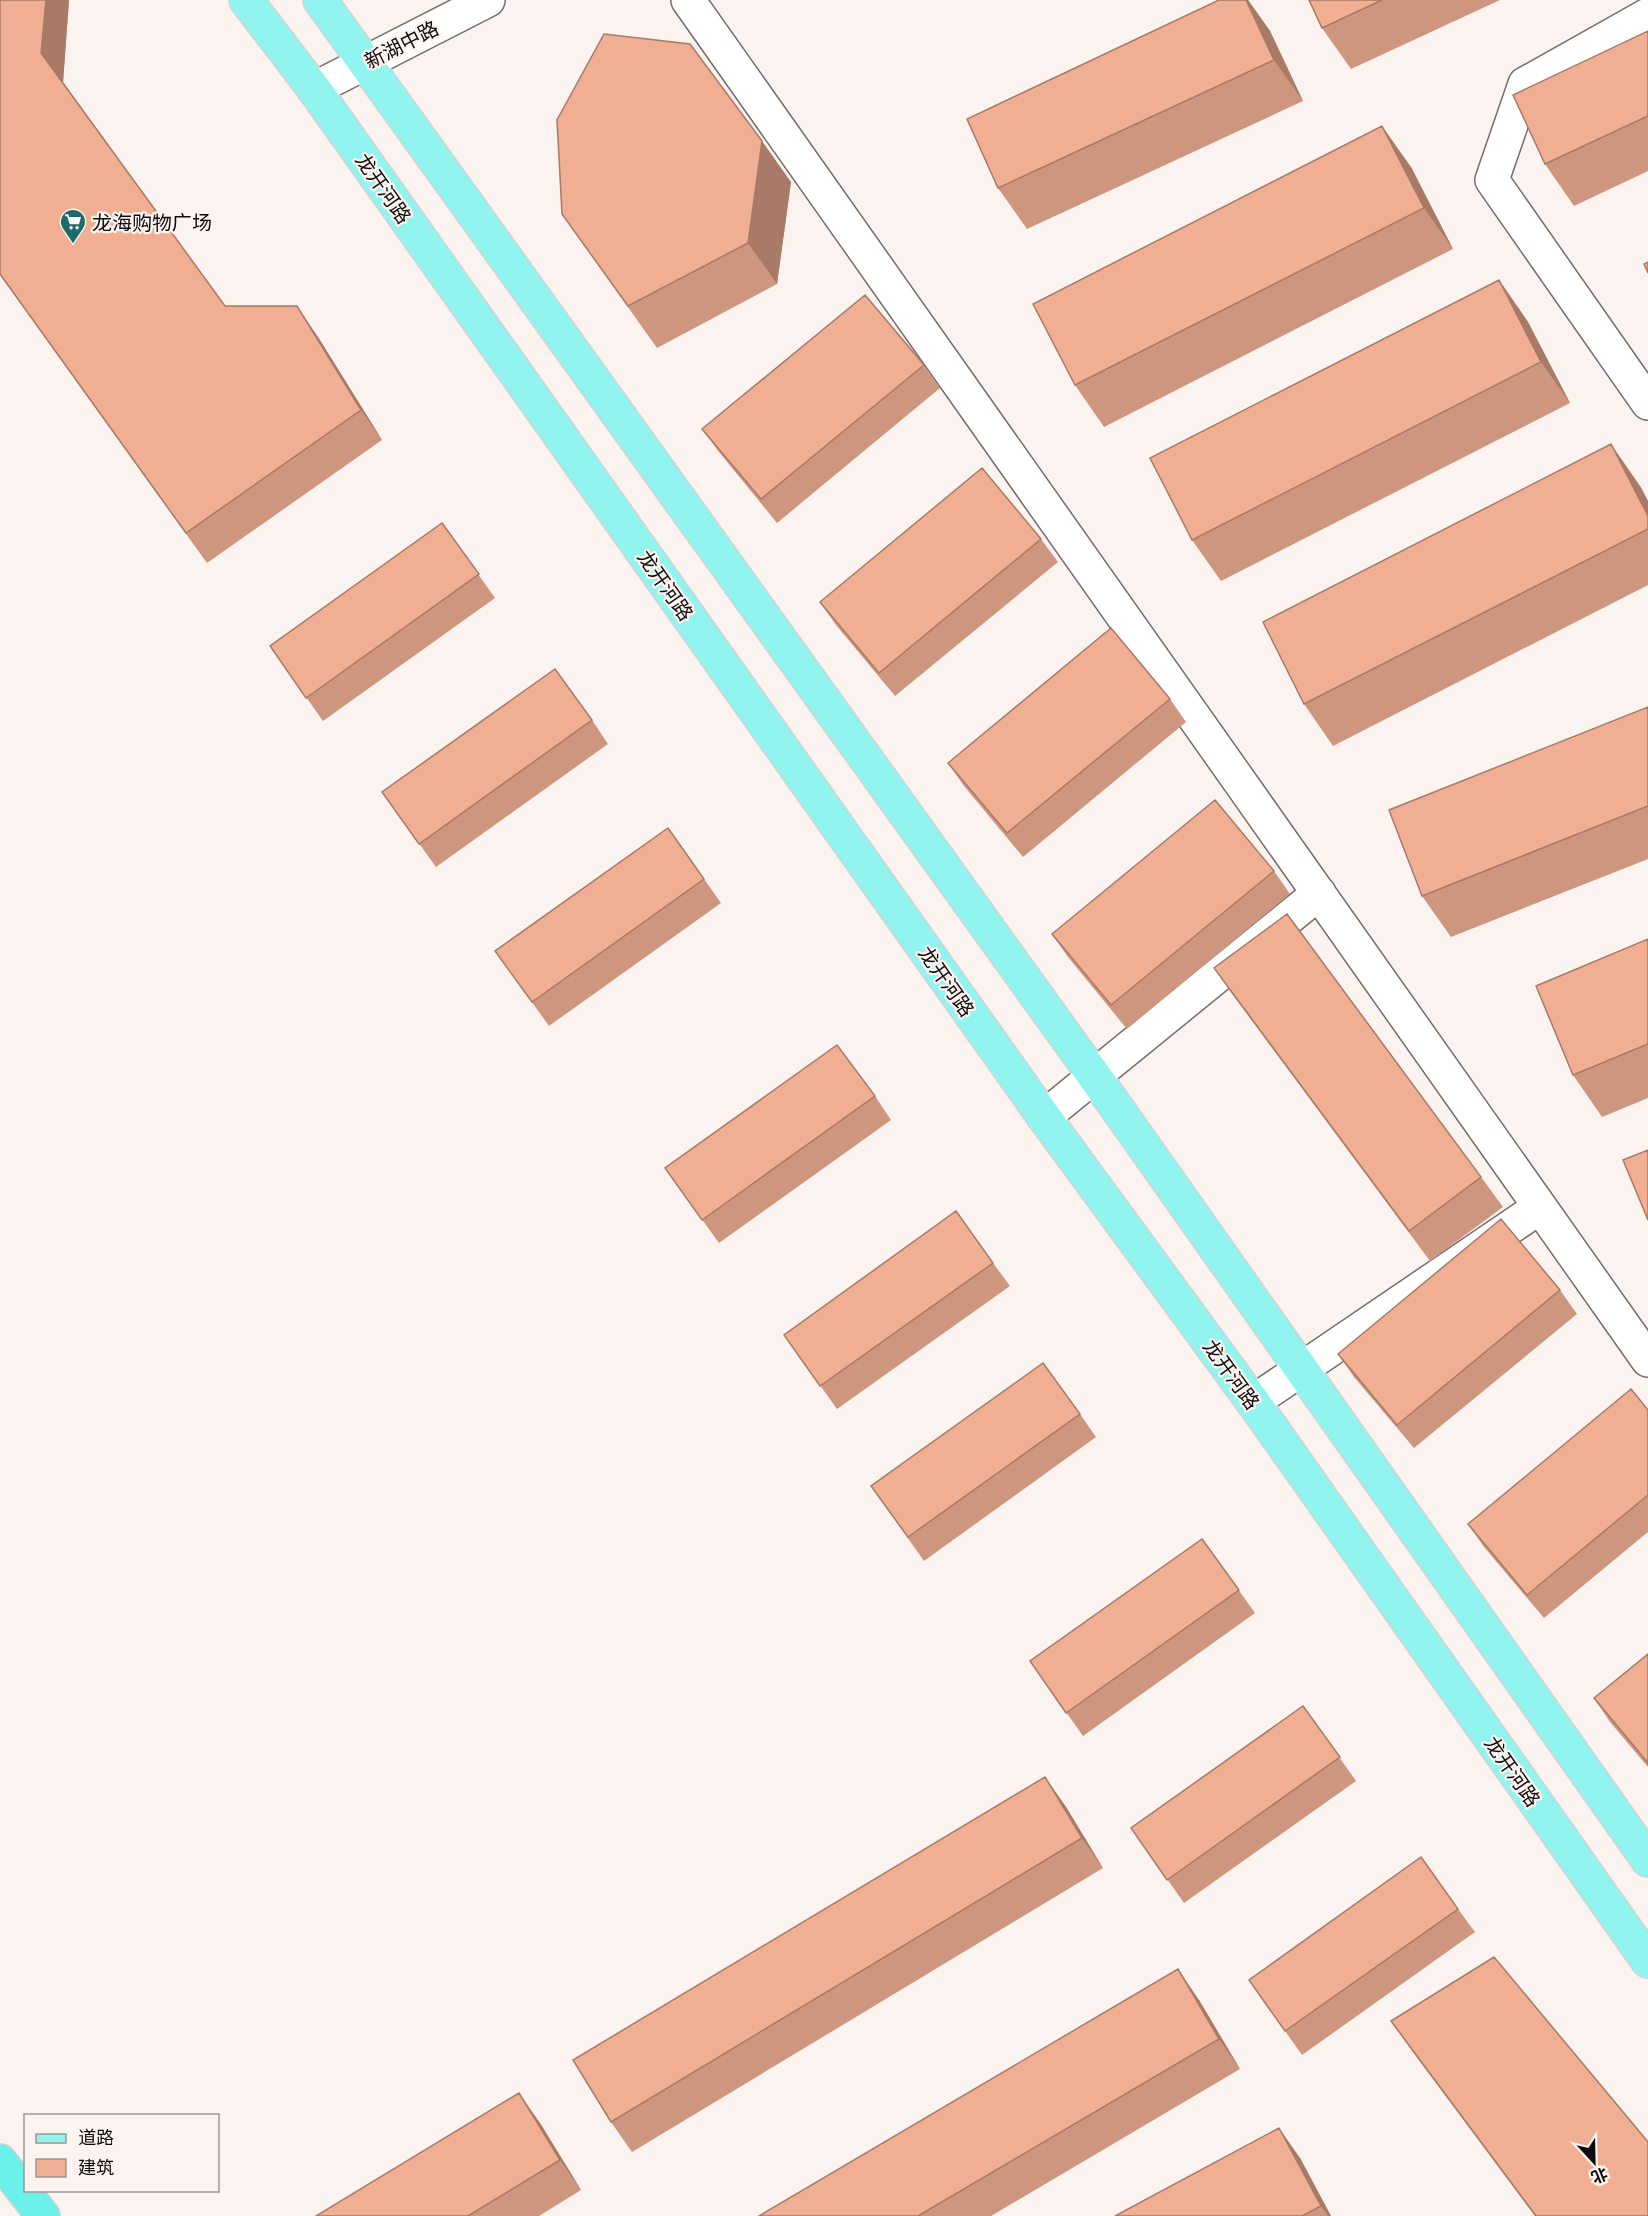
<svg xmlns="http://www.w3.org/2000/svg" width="1648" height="2216" font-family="'Exo 2','Noto Sans SC',sans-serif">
<rect width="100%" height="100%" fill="#fbf3f0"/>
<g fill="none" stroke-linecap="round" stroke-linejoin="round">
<defs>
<path id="minor" d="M688,0l960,1360
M1648,15l-123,69 -33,96 156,223
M1044,1117l275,-224
M1253,1402l287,-195"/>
<path id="tertiary" d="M314,89l174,-89"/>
<path id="primary" d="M246,0l68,89 730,1028 209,285 395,559
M320,0l775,1077 553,783"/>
<path id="trunk" d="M0,2161l43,55"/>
</defs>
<use href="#minor" stroke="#746d6b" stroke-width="36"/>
<use href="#tertiary" stroke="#746d6b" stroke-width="36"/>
<use href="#primary" stroke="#d4d3d3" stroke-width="36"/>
<use href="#trunk" stroke="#d4d3d3" stroke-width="36"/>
<use href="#minor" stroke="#fff" stroke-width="33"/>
<use href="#tertiary" stroke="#fff" stroke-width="33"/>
<use href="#primary" stroke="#91f4ef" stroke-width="33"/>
<use href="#trunk" stroke="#6cf0ea" stroke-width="33"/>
</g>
<path fill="#ce967e" d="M0,0h69l-6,82 162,224 93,31 64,103 -175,123 -207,-288z
M1219,0h29l22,31 33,70 -276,128 -29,-41z
M1309,0h191l-149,69 -29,-41z
M1648,31v140l-74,35 -29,-42z
M1411,167l42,82 -349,178 -29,-42z
M791,182l-14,102 -120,64 -95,-134z
M1499,280l29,42 42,81 -349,178 -29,-41z
M924,365l16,23 -163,135 -58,-71 -17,-23z
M1640,486l8,15v84l-315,161 -29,-42z
M442,523l53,75 -172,123 -53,-75z
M1041,539l17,23 -163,134 -59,-71 -16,-23z
M1170,699l16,23 -163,135 -59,-71 -16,-23z
M1648,707v152l-197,78 -29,-41z
M592,720l16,24 -172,123 -54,-75z
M668,828l53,75 -172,123 -54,-75z
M1274,871l16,23 -163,135 -59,-72 -16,-23z
M1648,939v159l-46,19 -29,-42z
M1214,968l267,209 22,30 -73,54 -195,-263z
M875,1096l16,24 -172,123 -54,-75z
M993,1263l17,23 -173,123 -53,-74z
M1560,1290l17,24 -163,134 -60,-71 -16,-23z
M1648,1410v122l-104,86 -60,-71 -16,-23z
M1080,1414l16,23 -172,124 -53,-75z
M1202,1539l53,74 -172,123 -53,-75z
M1648,1654v113l-38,-45 -16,-24z
M1303,1706l53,75 -172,122 -53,-75z
M1045,1777l21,30 37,61 -471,284 -21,-30z
M1458,1909l17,23 -173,123 -53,-75z
M1199,2000l41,69 -249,147h-232z
M1391,2021l257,195h-113l-123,-165z
M540,2123l41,67 -42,26h-223z
M1300,2158l31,58h-216z"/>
<path fill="#a87a67" d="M46,0h23l-6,83 -22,-30z
M1246,0h2l22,31 33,70 -29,-41z
M1382,126l29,41 42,82 -29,-41z
M762,141l29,41 -14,102 -29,-41z
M1499,280l29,42 42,81 -29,-41z
M297,306l21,31 64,103 -21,-30z
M1611,444l29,42 8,15v15z
M1045,1777l21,30 37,61 -21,-30z
M1178,1969l21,31 41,69 -21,-30z
M519,2093l21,30 41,67 -21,-30z
M1279,2128l21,30 31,58h-3l-7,-10z"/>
<path fill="#f0af93" stroke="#a87a67" stroke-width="1.5" d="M0,0h46l-5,53 184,253h72l64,104 -175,123 -186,-259z
M1219,0h27l28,60 -276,128 -31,-69z
M1309,0h73l-60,28z
M1648,31v85l-103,48 -32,-69z
M604,34l86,10 72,97 -14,102 -120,63 -66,-92 -5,-94z
M1382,126l42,82 -349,177 -42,-81z
M1648,262v11l-4,-9z
M1499,280l42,82 -349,178 -42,-82z
M865,295l59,70 -163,134 -59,-70z
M1611,444l37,72v13l-344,175 -41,-82z
M982,468l59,71 -162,134 -59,-71z
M442,523l37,51 -173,124 -36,-52z
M1111,628l59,71 -163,134 -59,-70z
M555,669l37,51 -173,124 -37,-52z
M1648,707v99l-226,90 -33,-86z
M1215,800l59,71 -163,134 -59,-71z
M668,828l36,51 -172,123 -37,-51z
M1287,914l194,263 -72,54 -195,-263z
M1648,939v105l-75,31 -37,-89z
M837,1045l38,51 -173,124 -37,-52z
M1648,1150v70l-25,-60z
M956,1211l37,52 -173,123 -36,-51z
M1501,1219l59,71 -163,135 -59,-71z
M1043,1363l37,51 -172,123 -37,-51z
M1631,1389l17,21v85l-121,100 -59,-71z
M1202,1539l37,51 -173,123 -36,-52z
M1648,1654v109l-54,-65z
M1303,1706l37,51 -173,123 -36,-52z
M1045,1777l37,61 -471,284 -38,-62z
M1421,1857l37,52 -173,122 -36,-51z
M1494,1957l154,185v74h-112l-145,-195z
M1178,1969l41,70 -301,177h-159z
M519,2093l41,67 -92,56h-152z
M1279,2128l42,78 -19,10h-187z"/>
<defs>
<symbol id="supermarket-pin" viewBox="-11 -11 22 30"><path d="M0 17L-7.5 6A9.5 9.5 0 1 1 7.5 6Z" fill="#1e6a66" stroke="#fbf3f0"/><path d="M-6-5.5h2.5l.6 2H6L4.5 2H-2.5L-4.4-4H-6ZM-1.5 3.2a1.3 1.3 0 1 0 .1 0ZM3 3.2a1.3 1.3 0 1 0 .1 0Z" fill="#fff"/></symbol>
</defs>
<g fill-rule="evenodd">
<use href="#supermarket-pin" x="58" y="207" width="30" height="40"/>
</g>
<g text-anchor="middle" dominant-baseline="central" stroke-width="4.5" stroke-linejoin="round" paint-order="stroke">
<g font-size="20" fill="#0e0b0a" stroke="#fbf3f0">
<text transform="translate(401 44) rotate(-27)">新湖中路</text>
<text transform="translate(384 188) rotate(55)">龙开河路</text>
<text transform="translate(666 585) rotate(55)">龙开河路</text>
<text transform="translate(947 981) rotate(55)">龙开河路</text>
<text transform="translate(1232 1374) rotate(54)">龙开河路</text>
<text transform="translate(1513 1771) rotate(55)">龙开河路</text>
</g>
<g font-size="20" fill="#0e0b0a" stroke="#fbf3f0" text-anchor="start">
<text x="92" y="222">龙海购物广场</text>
</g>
</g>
<rect x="24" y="2114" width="195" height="78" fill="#fbf3f0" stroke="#9c9694" stroke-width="1.5"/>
<rect x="36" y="2134" width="30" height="9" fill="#91f4ef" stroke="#9c9694" stroke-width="1.5"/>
<text x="78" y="2144" font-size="18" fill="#0e0b0a">道路</text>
<rect x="36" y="2159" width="30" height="18" fill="#f0af93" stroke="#9c9694" stroke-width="1.5"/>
<text x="78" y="2174" font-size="18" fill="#0e0b0a">建筑</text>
<g transform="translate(1594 2162) rotate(158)" stroke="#fbf3f0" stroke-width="4.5" paint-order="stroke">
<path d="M0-4.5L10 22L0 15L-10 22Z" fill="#0e0b0a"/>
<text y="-9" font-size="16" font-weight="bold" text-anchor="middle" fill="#0e0b0a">北</text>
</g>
</svg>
